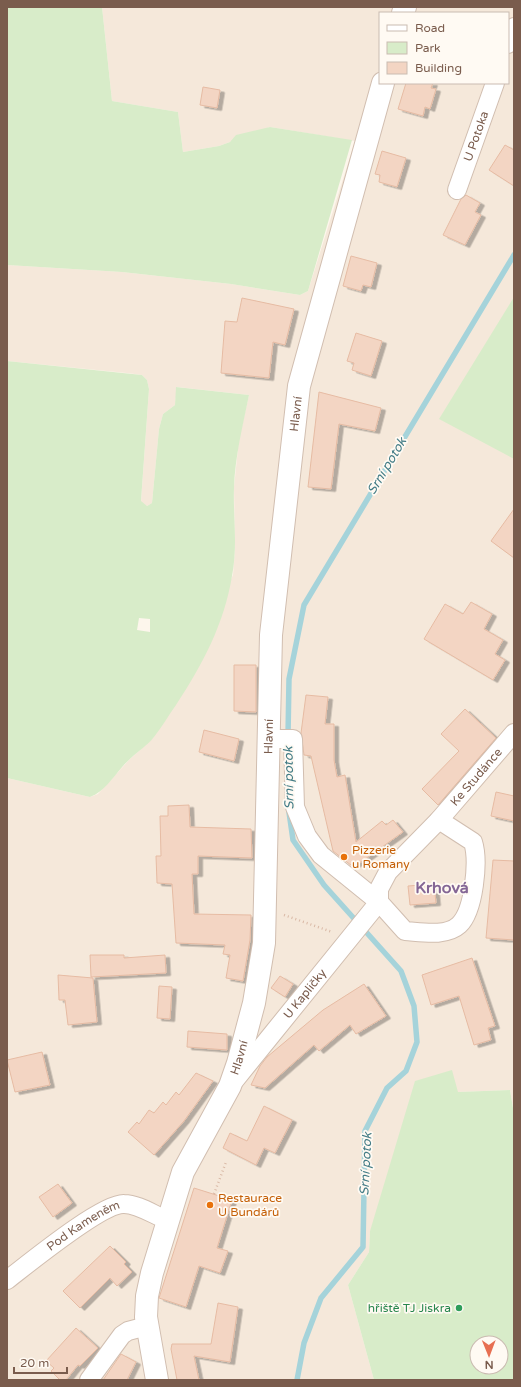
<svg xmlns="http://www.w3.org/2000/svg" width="521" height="1387" font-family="'Varela Round',sans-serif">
<defs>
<filter id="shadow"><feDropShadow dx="4.5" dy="2.5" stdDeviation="0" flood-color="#0004"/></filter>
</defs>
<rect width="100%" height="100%" fill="#fdf6ec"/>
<path fill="#f5e8da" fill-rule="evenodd" d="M102,7h412v1107l-4,-24 -52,2 -88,139 -1,21 -21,33 26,95h-367v-602l83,19 8,-3 31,-34 24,-22 80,-163 2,-24 -1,-64 5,-48 10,-44 -72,-8 -2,18 -12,9 -4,15 -7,74 -5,3 -3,-1 -3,-3 8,-113 -2,-9 -5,-5 -15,-2 -120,-12v-96l115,7 109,12 69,11 8,-4 47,-150 -85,-14 -51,19 -36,6 -5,-40 -66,-11zM380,13h128v70h-128z"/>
<path fill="#d8ecc9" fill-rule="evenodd" d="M7,7h95l10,94 66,11 5,40 36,-6 11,-4 6,-7 34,-8 82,13 -44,151 -8,4 -69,-11 -109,-12 -115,-7z
M514,297v162l-75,-40z
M7,361l135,14 5,5 2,9 -8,112 6,5 5,-3 7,-74 4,-15 12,-9 1,-18 73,8c-6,30 -14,61 -15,93 -1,29 4,58 -2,88 -8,48 -29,88 -56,129 -8,11 -14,22 -22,32 -6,8 -16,14 -23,21 -14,12 -24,33 -41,39l-83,-19zM139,618l11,1v13l-13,-2z
M452,1070l6,22 52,-2 4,24v266h-140l-26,-95 21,-33 1,-21 45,-150zM477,1343h24v24h-24z"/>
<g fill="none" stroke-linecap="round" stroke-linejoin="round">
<path stroke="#a5d3da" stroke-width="5.5" d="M288,736l1,-57 15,-74 210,-350
M289,812l4,28 31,45 77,86 13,35 3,36 -11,29 -19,17 -22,43 -2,116 -42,51 -17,45 -7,37"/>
</g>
<path fill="#f3d5c3" stroke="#e6bba3" filter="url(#shadow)" d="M406,83h27l-2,5 5,1 -6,20 -5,-2 -2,9 -25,-7z
M203,87l17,3 -3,18 -17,-3z
M505,145l9,5v36l-25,-16z
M382,151l24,7 -9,29 -18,-5 1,-7 -5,-1z
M466,195l14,8 -5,9 6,3 -16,30 -22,-10 18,-36z
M351,256l26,7 -6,24 -8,-2 -2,6 -18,-5z
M242,298l52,11 -9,36 -12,-3 -4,36 -48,-5 4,-52 12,1z
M356,333l26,8 -11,35 -19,-6 2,-7 -7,-2z
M319,392l62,16 -6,23 -36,-7 -8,65 -23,-2z
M514,509v49l-23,-17z
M471,602l21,12 -8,15 19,11 -8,14 10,6 -12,20 -69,-41 21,-35 18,10z
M234,665h22v47l-22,-1z
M306,695l22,2 -3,27h9v36l3,17 8,-2 11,67 26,-21 4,4 7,-5 10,12 -42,30 -9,4 -19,-15 -22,-95 -7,-1 -3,-22z
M465,709l31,29 -58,67 -16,-16 37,-38 -18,-17z
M204,730l35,9 -5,22 -35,-9z
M496,792l18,4v25l-23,-5z
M189,805l1,22 61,2 1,29 -54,-2v18h-6l2,40 57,1 -1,25 -7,41 -17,-3 4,-23 -7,-1 2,-9 -49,-2 -4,-59 -15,-1 -1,-27h5l-1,-40h8v-10z
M493,860l21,1v79l-28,-2z
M434,884l2,19 -26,2 -2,-19z
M90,955h34v3l41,-3 1,18 -75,4z
M472,958l23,68 -7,2 3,12 -17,5 -15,-49 -28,9 -9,-30z
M58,975l35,3 4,44 -29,3 -3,-25h-6z
M280,976l13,8 -8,13 -14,-9z
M364,984l22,32 -30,18 -6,-9 -31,26 -5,-6 -49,43 -14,-3 9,-19 7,-9 56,-47z
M159,986l13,1 -2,32 -13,-1z
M188,1031l39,3v16l-40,-3z
M42,1052l8,33 -35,7 -8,-32z
M196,1073l17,8 -29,40 -30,34 -26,-23 9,-10 2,2 10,-14 5,3 9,-11 3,3 10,-13 3,3z
M264,1106l28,14 -17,33 -11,-5 -8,17 -33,-17 7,-15 17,8z
M58,1184l14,19 -19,14 -14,-20z
M194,1188l38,12 -15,48 11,3 -8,22 -21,-7 -13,41 -27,-9z
M110,1246l16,16 -2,2 8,8 -15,14 -7,-8 -30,30 -17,-17z
M218,1303l20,4 -8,55 -36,-6 5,24h-22l-6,-31 1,-5h39z
M76,1328l22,20 -18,18 -2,-1 -12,15h-6l-9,-9 3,-3 -8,-7z
M121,1354l15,8 -9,18h-24z"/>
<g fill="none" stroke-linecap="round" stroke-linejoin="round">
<defs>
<g id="minor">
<path d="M508,44l6,-17"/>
<path id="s1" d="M457,190l38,-107"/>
<path d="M268,739h25l2,68 12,29 14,19 58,47 26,29c16,1 41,6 54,-6 15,-14 20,-64 14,-83l-34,-22"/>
<path id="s2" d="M235,1080l144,-178v-13l9,-17 51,-52 75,-87"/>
<path id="s3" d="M7,1280c21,-16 95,-77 117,-76 14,0 30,11 43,16"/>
<path d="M89,1380l33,-45 6,-4 19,-5"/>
</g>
<g id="tertiary">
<path d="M403,13l2,-6"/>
<path id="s4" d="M157,1380l-11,-63 1,-21 5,-23 31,-101 47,-86 8,-23 16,-60 10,-60 7,-308 28,-249 84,-303"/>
</g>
</defs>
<use href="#minor" stroke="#d1beb0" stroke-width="20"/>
<use href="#tertiary" stroke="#d1beb0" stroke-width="24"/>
<path stroke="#d9b8a5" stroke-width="2.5" stroke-dasharray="1 3" stroke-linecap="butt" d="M284,915l48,17
M214,1194l12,-32"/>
<use href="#minor" stroke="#fff" stroke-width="18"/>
<use href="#tertiary" stroke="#fff" stroke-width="22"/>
</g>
<g fill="#e8710a" stroke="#fffaf3" stroke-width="1.5">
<circle cx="344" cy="857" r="4"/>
<circle cx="210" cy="1205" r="4"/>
</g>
<circle fill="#2e9e5b" stroke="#fffaf3" stroke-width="1.5" cx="459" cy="1308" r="4"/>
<g text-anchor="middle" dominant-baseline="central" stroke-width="3.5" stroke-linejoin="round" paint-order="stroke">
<g font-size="12" fill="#7a5c4d" stroke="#fffaf3">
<text stroke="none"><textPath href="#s1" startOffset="57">U Potoka</textPath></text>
<text stroke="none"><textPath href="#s4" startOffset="990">Hlavní</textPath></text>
<text stroke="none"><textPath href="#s4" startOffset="666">Hlavní</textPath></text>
<text stroke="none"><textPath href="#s2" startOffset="391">Ke Studánce</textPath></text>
<text stroke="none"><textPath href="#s2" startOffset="111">U Kapličky</textPath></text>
<text stroke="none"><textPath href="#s4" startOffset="342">Hlavní</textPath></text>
<text stroke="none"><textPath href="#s3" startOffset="94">Pod Kameněm</textPath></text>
</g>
<g font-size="12" fill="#c56008" stroke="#fffaf3" text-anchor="start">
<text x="352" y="850">Pizzerie<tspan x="352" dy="14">u Romany</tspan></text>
<text x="218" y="1198">Restaurace<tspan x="218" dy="14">U Bundárů</tspan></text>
</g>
<g font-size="12" fill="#27864d" stroke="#fffaf3" text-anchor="end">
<text x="451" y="1308">hřiště TJ Jiskra</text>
</g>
<g font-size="13" font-style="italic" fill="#437c86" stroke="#fffaf3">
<text transform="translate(387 466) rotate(-59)">Srní potok</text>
<text transform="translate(289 778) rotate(-91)">Srní potok</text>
<text transform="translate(366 1164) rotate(-87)">Srní potok</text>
</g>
<g font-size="16" font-weight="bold" fill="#846695" stroke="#fffaf3">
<text x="442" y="888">Krhová</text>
</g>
</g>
<rect width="521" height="1387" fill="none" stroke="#7a5c4d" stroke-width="16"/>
<rect x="379" y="12" width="130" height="72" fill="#fffaf3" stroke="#cabbb1"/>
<rect x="387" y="25" width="20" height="6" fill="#ffffff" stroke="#cabbb1"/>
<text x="415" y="32" font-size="12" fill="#7a5c4d">Road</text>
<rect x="387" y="42" width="20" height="12" fill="#d8ecc9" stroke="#cabbb1"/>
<text x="415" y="52" font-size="12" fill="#7a5c4d">Park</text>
<rect x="387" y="62" width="20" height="12" fill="#f3d5c3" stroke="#cabbb1"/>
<text x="415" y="72" font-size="12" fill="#7a5c4d">Building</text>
<g transform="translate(489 1355) rotate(179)"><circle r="19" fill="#fffaf3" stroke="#cabbb1"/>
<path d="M0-3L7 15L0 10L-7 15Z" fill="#e76f51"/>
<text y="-6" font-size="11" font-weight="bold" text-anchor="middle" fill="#7a5c4d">N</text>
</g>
<path d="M14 1367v6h53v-6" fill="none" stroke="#7a5c4d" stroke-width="2"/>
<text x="20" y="1367" font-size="12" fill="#7a5c4d" stroke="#fffaf3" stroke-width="3" paint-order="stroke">20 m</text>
</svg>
